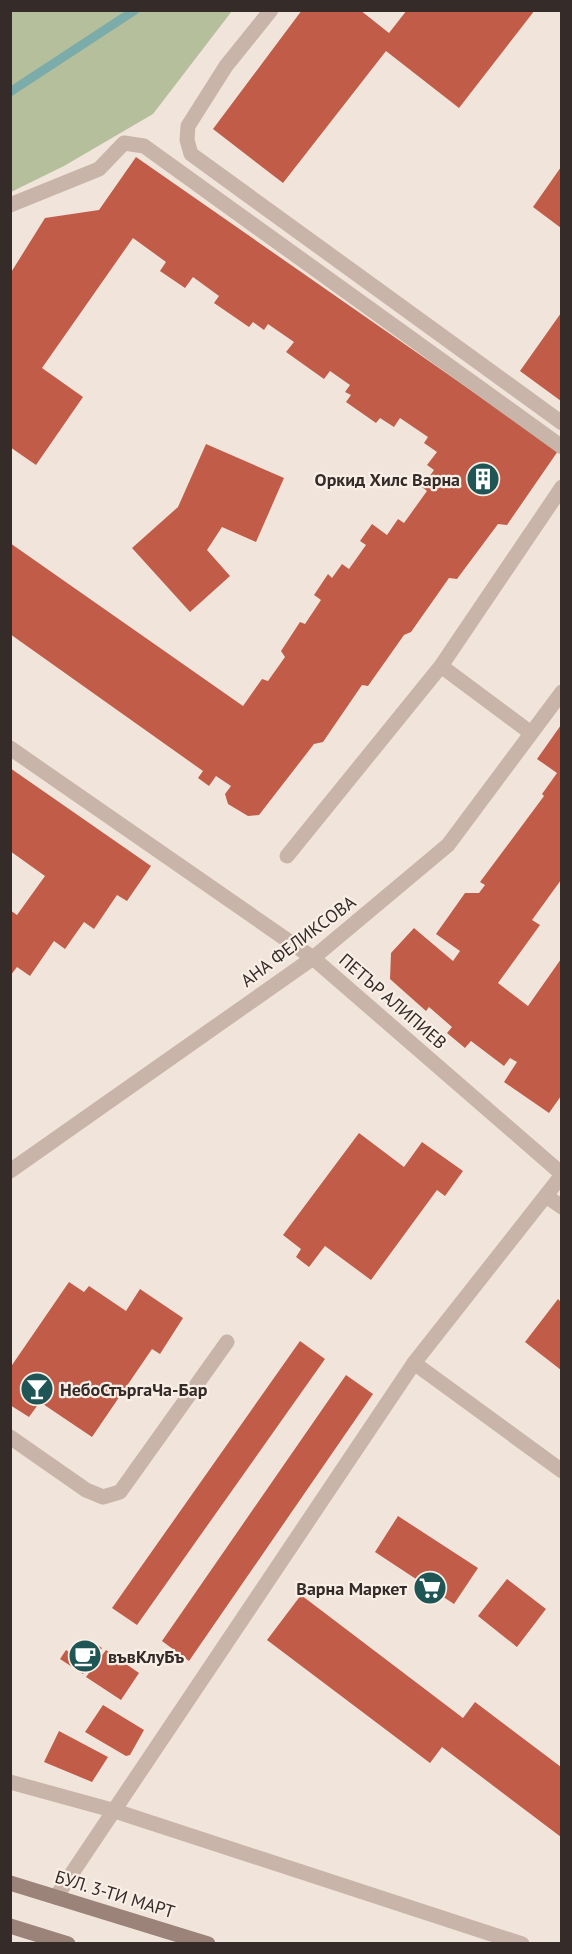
<svg xmlns="http://www.w3.org/2000/svg" width="572" height="1954" font-family="'PT Sans',sans-serif">
<rect width="100%" height="100%" fill="#f1e5db"/>
<path fill="#b6bf9c" d="M11,10h221v1l-79,103 -89,52 -53,26z"/>
<g fill="none" stroke-linecap="round" stroke-linejoin="round">
<path stroke="#7bacaa" stroke-width="9" d="M10,92l125,-82"/>
</g>
<path fill="#c15c49" d="M302,10h58l29,23 18,-23h128l-76,98 -73,-57 -103,132 -70,-54z
M136,157l422,294 -51,74 -9,-1 -41,55 -8,-1 -38,54 -7,3 -36,51 -6,-1 -39,57 -9,2 -55,71 -11,1 -20,-12 -3,-10 6,-8 -15,-10 -7,10 -11,-8 5,-7 -193,-137v-91l233,163 19,-27 6,2 17,-24 -4,-6 19,-29 5,2 16,-24 -7,-5 14,-21 4,4 10,-14 7,5 17,-24 -6,-4 12,-17 15,11 11,-16 6,4 23,-32 -5,-4 12,-17 -7,-5 10,-13 -13,-9 4,-6 -28,-19 -6,9 -14,-9 -4,5 -30,-21 5,-7 -6,-3 5,-7 -20,-14 -6,8 -38,-27 8,-10 -26,-18 -4,6 -11,-8 -4,5 -35,-24 5,-7 -26,-19 -8,11 -25,-17 6,-9 -33,-24 -91,130 41,29 -47,68 -26,-18v-173l35,-56 54,-8z
M561,167v61l-28,-21z
M561,313v88l-41,-30z
M206,444l78,34 -28,64 -34,-15 -15,23 23,26 -40,36 -58,-64 46,-41z
M561,725v155l-29,40 8,5 -42,58 30,23 33,-47v137l-12,17 -45,-31 13,-20 -7,-4 -6,8 -33,-25 -6,7 -18,-15 5,-6 -23,-20 -3,4 -36,-32 1,-26 23,-25 39,33 7,-10 -24,-17 29,-41h14l6,-8 -5,-3 64,-86 -2,-2 15,-21 -20,-14z
M10,768l141,98 -24,35 -10,-6 -23,34 -10,-7 -19,27 -11,-8 -24,35 -13,-9 -7,9v-66l7,5 28,-39 -35,-25z
M359,1133l45,34 18,-25 41,29 -18,25 -8,-6 -66,90 -46,-34 -16,21 -13,-10 5,-8 -18,-14z
M69,1282l15,10 5,-6 37,25 14,-22 43,29 -23,36 -8,-5 -60,88 -52,-35 -11,15 -19,-12v-37z
M558,1299l3,3v68l-36,-28z
M300,1341l25,18 -188,266 -25,-17z
M346,1375l27,19 -184,267 -27,-20z
M398,1516l80,52 -24,36 -79,-52z
M507,1579l39,30 -29,38 -39,-31z
M301,1595l162,123 12,-16 86,65v70l-119,-90 -12,16 -163,-123z
M88,1639l14,9 -19,26 -23,-15 6,-9 9,6z
M106,1650l33,23 -18,27 -35,-23z
M103,1705l41,25 -14,25 -4,1 -41,-24z
M59,1731l49,26 -16,25 -48,-20z"/>
<g fill="none" stroke-linecap="round" stroke-linejoin="round">
<path stroke="#c8b4a8" stroke-width="15" d="M271,10l-45,56 -38,60 -1,14 4,14 371,269
M10,205l89,-36 25,-26 20,3 418,301
M441,666l90,67
M10,748l303,210
M287,856l154,-190 121,-179
M414,1363l148,108
M10,1437l76,53 17,7 17,-5 107,-150
M10,1782l102,28 410,134"/>
<path stroke="#c8b4a8" stroke-width="15" d="M313,958l249,216
M10,1171l303,-213 135,-113 114,-153
M546,1196l16,11
M56,1897l358,-534 148,-188"/>
<path stroke="#9c8379" stroke-width="15" d="M10,1883l198,61
M10,1926l58,18"/>
</g>
<defs>
<symbol id="building-disc" viewBox="-11 -11 22 22"><circle r="9.5" fill="#1f5554" stroke="#f9efe7"/><path d="M-4-6H4V6H1V3H-1V6H-4ZM-2.5-4.3h1.7v1.8h-1.7ZM.8-4.3h1.7v1.8H.8ZM-2.5-1h1.7V.8h-1.7ZM.8-1h1.7V.8H.8Z" fill="#fff"/></symbol>
<symbol id="bar-disc" viewBox="-11 -11 22 22"><circle r="9.5" fill="#1f5554" stroke="#f9efe7"/><path d="M-6-5H6L.8 .8V4.5H3.5V6h-7V4.5H-.8V.8Z" fill="#fff"/></symbol>
<symbol id="supermarket-disc" viewBox="-11 -11 22 22"><circle r="9.5" fill="#1f5554" stroke="#f9efe7"/><path d="M-6-5.5h2.5l.6 2H6L4.5 2H-2.5L-4.4-4H-6ZM-1.5 3.2a1.3 1.3 0 1 0 .1 0ZM3 3.2a1.3 1.3 0 1 0 .1 0Z" fill="#fff"/></symbol>
<symbol id="cafe-disc" viewBox="-11 -11 22 22"><circle r="9.5" fill="#1f5554" stroke="#f9efe7"/><path d="M-5.5-4.5H6V0H3Q3 3.5 0 3.5H-2.5Q-5.5 3.5-5.5 0ZM3-3.2v2h1.7v-2ZM-6 4.5H4V6H-6Z" fill="#fff"/></symbol>
</defs>
<g fill-rule="evenodd">
<use href="#building-disc" x="464" y="460" width="38" height="38"/>
<use href="#bar-disc" x="18" y="1370" width="38" height="38"/>
<use href="#supermarket-disc" x="411" y="1569" width="38" height="38"/>
<use href="#cafe-disc" x="66" y="1637" width="38" height="38"/>
</g>
<g text-anchor="middle" dominant-baseline="central" stroke-width="4.5" stroke-linejoin="round" paint-order="stroke">
<g font-size="18" font-weight="bold" fill="#352b28" stroke="#f9efe7" text-anchor="end">
<text x="460" y="479">Оркид Хилс Варна</text>
<text x="60" y="1389" text-anchor="start">НебоСтъргаЧа-Бар</text>
<text x="407" y="1588">Варна Маркет</text>
<text x="108" y="1656" text-anchor="start">въвКлуБъ</text>
</g>
<g font-size="18" fill="#352b28" stroke="#f9efe7">
<text transform="translate(298 941) rotate(-37)">АНА ФЕЛИКСОВА</text>
<text transform="translate(393 1001) rotate(41)">ПЕТЪР АЛИПИЕВ</text>
<text transform="translate(115 1894) rotate(17)">БУЛ. 3-ТИ МАРТ</text>
</g>
</g>
<rect width="572" height="1954" fill="none" stroke="#352b28" stroke-width="24"/>
</svg>
